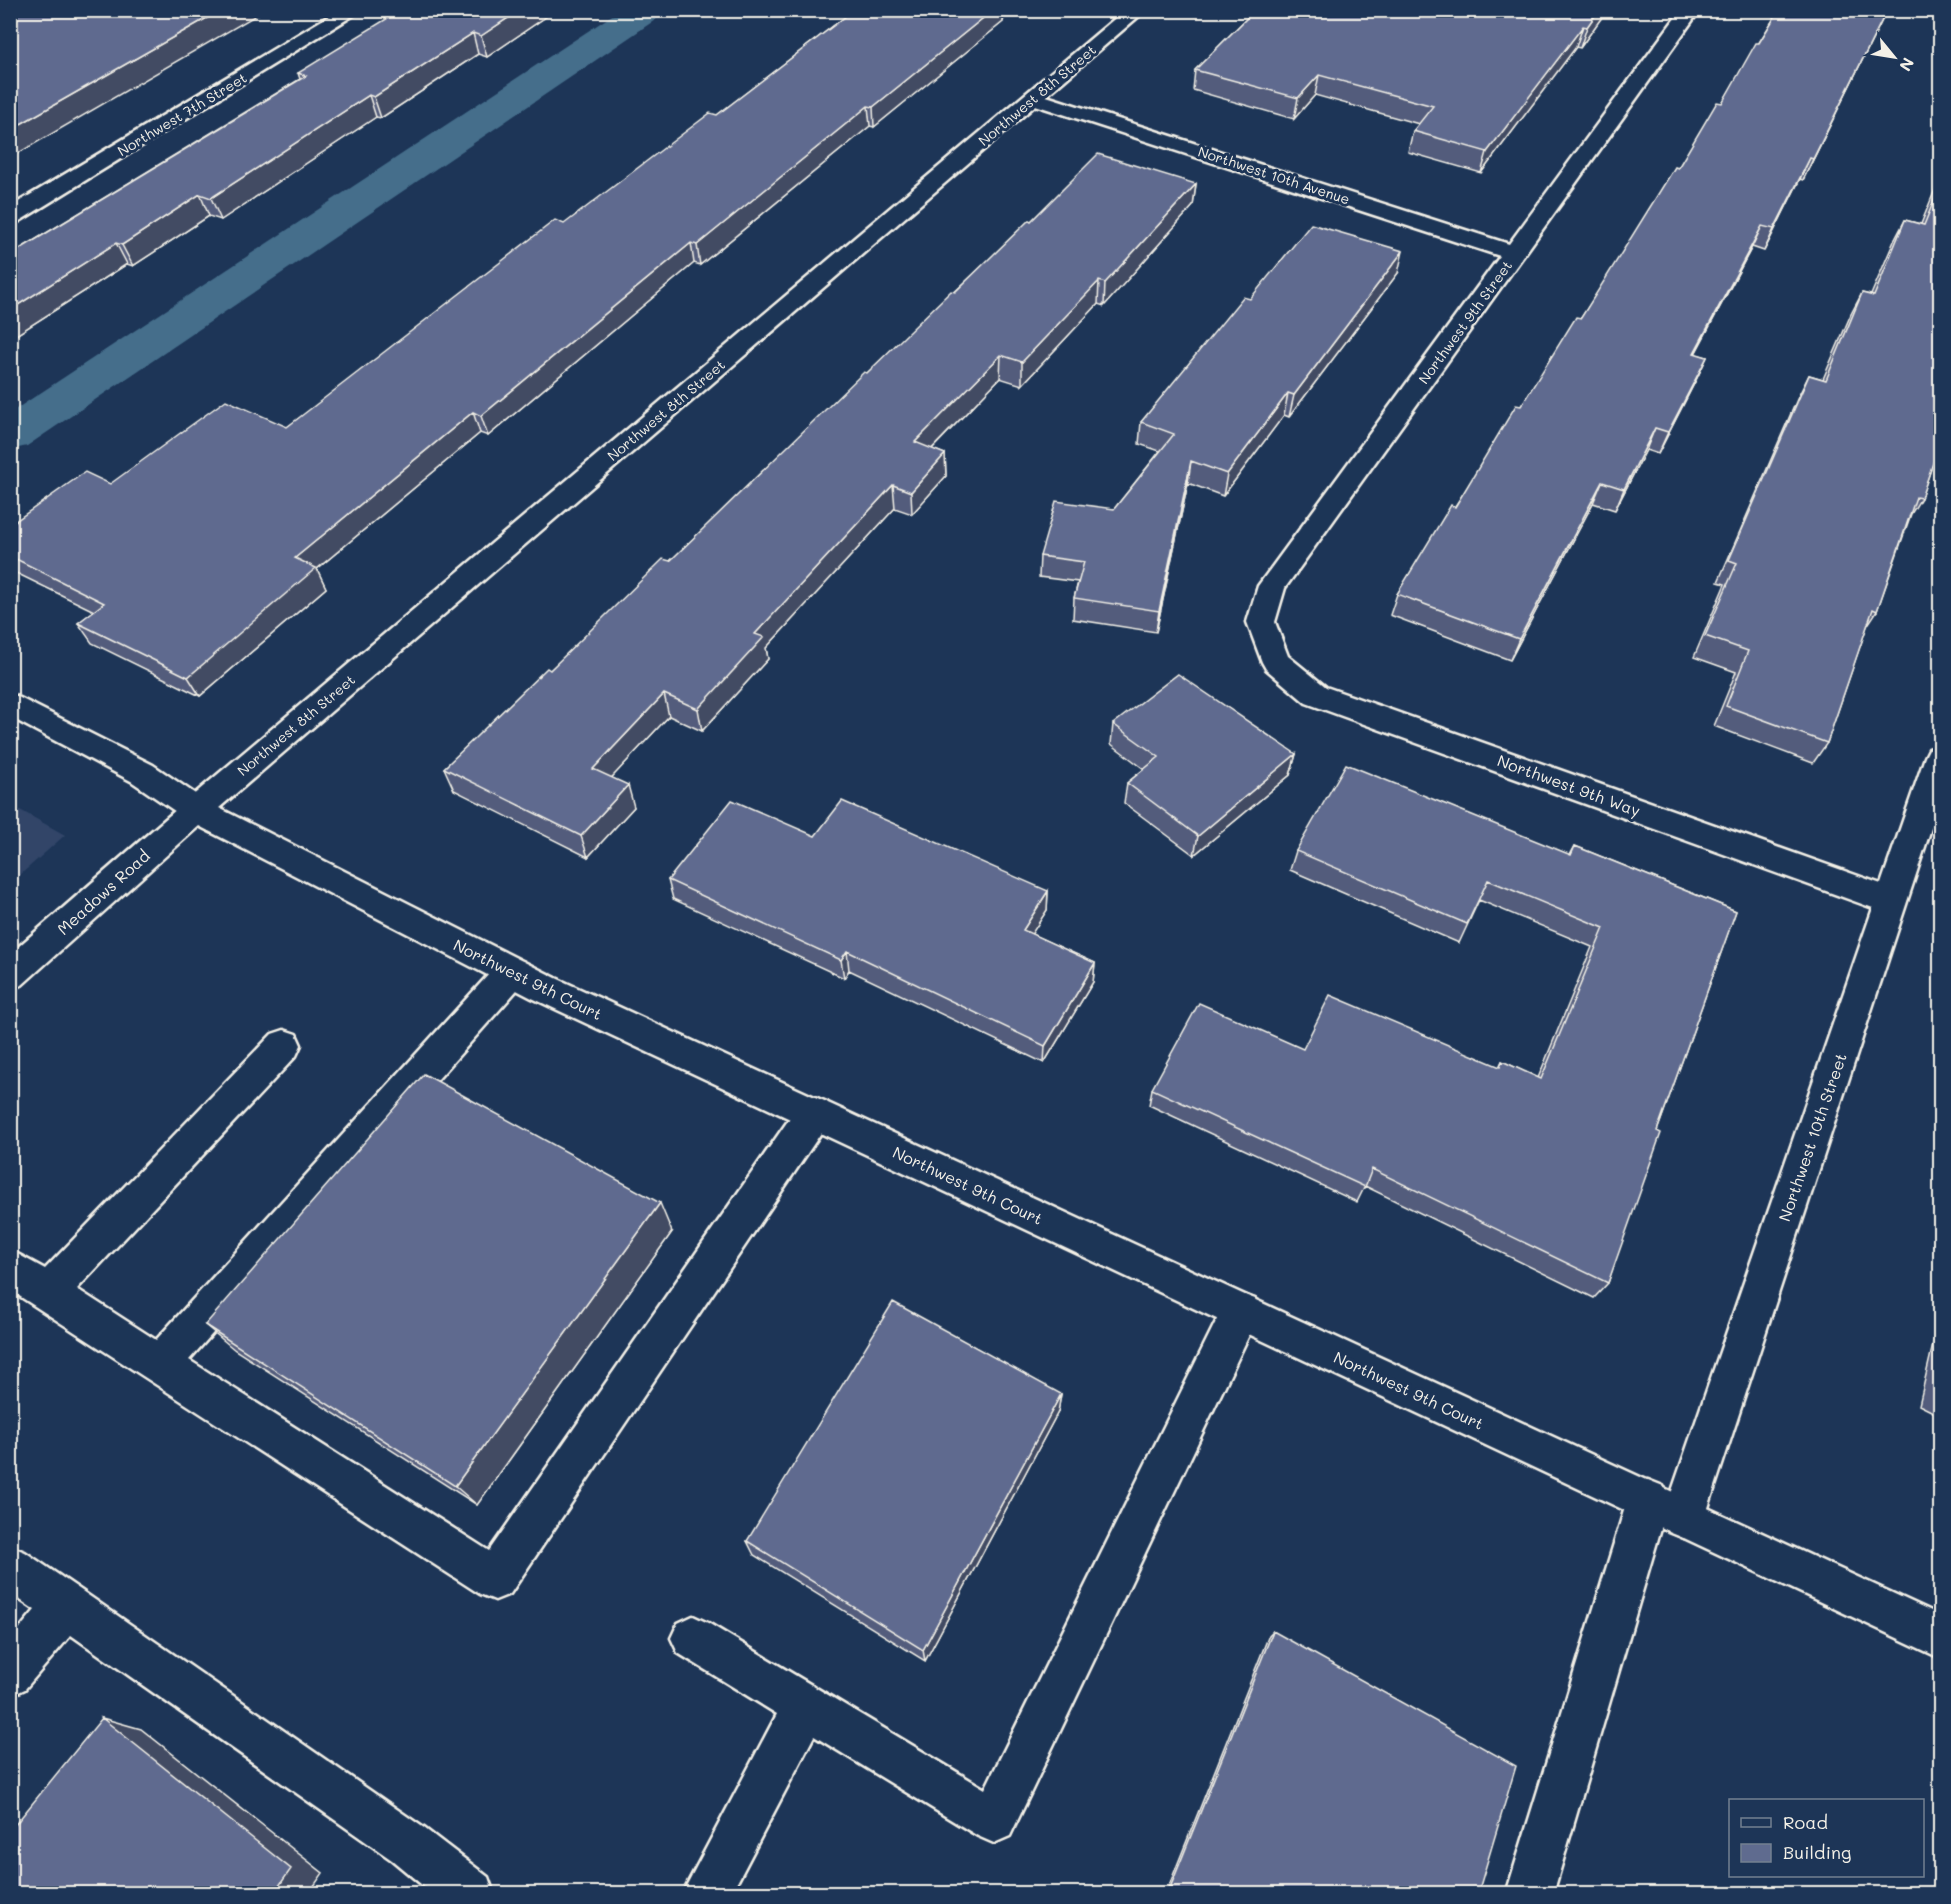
<svg xmlns="http://www.w3.org/2000/svg" width="1951" height="1904" font-family="Mali,sans-serif">
<rect width="100%" height="100%" fill="#1d3557"/>
<filter id="ink" filterUnits="userSpaceOnUse"><feTurbulence type="fractalNoise" baseFrequency=".0167" numOctaves="2"/><feDisplacementMap in="SourceGraphic" scale="12" xChannelSelector="R" yChannelSelector="G"/><feConvolveMatrix kernelMatrix="1 2 1 2 8 2 1 2 1" color-interpolation-filters="sRGB"/></filter>
<g filter="url(#ink)">
<path fill="#314568" d="M11,805l54,30 -54,48z"/>
<g fill="none" stroke-linecap="round" stroke-linejoin="round">
<path fill="#446e8b" fill-rule="evenodd" d="M620,10h43l-5,8 -631,428 -17,4v-37z"/>
<defs>
<path id="lane" d="M512,958l12,4 5,10 -5,10 -335,378 300,191 312,-449 13,-5 13,5 5,11 -5,11 -317,470 -15,6 -15,-6 -470,-304v-40l35,19 227,-235 12,-4 12,4 5,11 -5,11 -219,233 79,51 344,-378z
M1241,1294l14,5 5,13 -250,524 -16,7 -16,-7 -164,-100 -83,158h-49l95,-180 -99,-61 -7,-15 7,-15 15,-7 15,7 277,166 242,-490z
M1648,1480l15,6 6,15 -116,393h-47l121,-393 6,-15z
M10,1546l15,6 57,39 342,237 64,49 6,17h-61l-41,-34 -321,-225 -46,54 -15,7v-56l25,-30 -25,-17z"/>
<path id="street" d="M339,10h23l-344,212 -8,1v-16z
M1681,10h19l-415,578 -10,34 13,34 38,31 555,197 44,-127 4,-8 11,-3v55l-235,716 -6,15 -15,6 -15,-6 -6,-15 210,-609 -567,-205 -40,-34 -4,-7 -15,-40 11,-36 242,-330 -474,-154 -3,-4 3,-4h14l469,150z
M10,693l143,72 54,37 4,8 -4,8 -11,4 -11,-4 -54,-37 -121,-64z"/>
<path id="secondary" d="M1125,10h21l-927,798 337,170 1384,637v43l-1408,-660 -333,-172 -177,159 -12,4v-35l175,-152z"/>
</defs>
<use href="#lane" stroke="#f4f1e8" stroke-width="5"/>
<use href="#street" stroke="#f4f1e8" stroke-width="5"/>
<use href="#secondary" stroke="#f4f1e8" stroke-width="5"/>
<use href="#lane" fill="#1d3557" fill-rule="evenodd"/>
<use href="#street" fill="#1d3557" fill-rule="evenodd"/>
<use href="#secondary" fill="#1d3557" fill-rule="evenodd"/>
</g>
<path fill="#525c7b" stroke="#f4f1e8" stroke-width="1.5" d="M556,10l-69,47 -9,-3 -97,64 -5,-1 -155,103 -12,-4 -76,50 -6,-2 -117,75v-84l290,-176 -2,-6z
M854,10h160l-11,10v2l-129,105 -4,-1 -170,139 -6,-2 -206,173 -8,-3 -163,136 9,19 -126,108 -108,-53 -14,-20 16,-12 -84,-41v-45l100,-41 177,-57 430,-312z
M1255,10h352l-27,38 -4,-1 -95,126 -73,-21 5,-21 6,-7 -104,-29 -21,24 -101,-29 2,-20z
M1779,10h108l-84,170 -3,-1 -36,72 -12,-4 -57,107 12,3 -10,21 -39,76 -12,-4 -31,60 -22,-7 -83,157 -120,-45 7,-21 124,-188 60,-88 97,-150 44,-65z
M1941,175v265l-20,58 -10,16 -34,97 -10,15 -40,117 -14,20 -99,-37 22,-54 -42,-15 31,-73 -7,-2 80,-185 11,-22 14,4 28,-65 11,-21 9,2 23,-54 11,-21 16,4z
M1196,184l-3,22 -89,100 -6,-2 -76,81 -22,-7 -68,71 13,5 1,22 -34,38 -17,-6 -129,140 2,11 -66,72 -33,-15 -58,62 23,29 -46,50 -134,-67 -10,-22 106,-98 120,-109 197,-188 164,-152z
M1398,273l-109,144 -5,-2 -61,81 -35,-13 -32,149 -83,-13 1,-21 4,-16 -39,-5 1,-21 74,-47 46,-58 -21,-7 2,-22 109,-123z
M1113,724l183,30 -6,21 -96,80 -70,-52 3,-20 17,-14 -33,-25z
M815,836l233,55 -1,19 -16,24 64,29 -2,19 -49,81 -195,-93 -5,8 -171,-79 -5,-19z
M1575,846l161,65 -79,220 -49,152 -14,15 -229,-112 -8,16 -208,-97 3,-16 151,-40 196,18 3,-6 36,17 54,-131 -113,-47 -20,43 -169,-73 6,-19 274,4z
M672,1232l-195,273 -242,-155 -30,-25z
M1941,1310v106l-22,-11z
M1061,1394l-3,18 -133,249 -171,-106 -7,-14z
M1273,1631l205,262h-312l103,-258z"/>
<path fill="#424b64" stroke="#f4f1e8" stroke-width="1.5" d="M221,10h44l-255,148v-28z
M520,10h36l-69,47 -6,-21z
M993,10h21l-11,10v2l-129,105 -1,-20z
M1599,10h8l-27,38 7,-21z
M1887,10l-84,170 10,-21z
M1583,26l-7,21 -95,126 6,-21z
M473,33l5,21 -97,64 -7,-21z
M1319,75l-4,20 -21,24 4,-21z
M369,95l7,22 -155,103 -10,-22z
M868,106l2,20 -170,139 -3,-20z
M1810,158l-10,21 -36,72 10,-22z
M1196,184l-3,22 -89,100 1,-23z
M200,194l9,22 -76,50 -11,-21z
M1762,226l-10,21 -68,127 10,-21z
M116,243l11,21 -117,75v-29z
M691,243l3,20 -206,173 -7,-20z
M1403,251l-5,22 -109,144 5,-22z
M1099,281l-1,23 -76,81v-23z
M1001,355l-1,23 -84,87 -1,-23z
M1707,357l-10,21 -39,76 10,-22z
M1288,393l-4,22 -61,81 4,-22z
M473,412l7,21 -163,136 9,19 -126,108 -12,-19 107,-119z
M1655,428l-9,22 -31,60 9,-21z
M945,454l1,22 -34,38 -1,-22z
M1191,461l-3,22 -32,149 3,-21z
M1602,482l-9,21 -83,157 9,-21z
M893,485l2,23 -129,140 2,11 -66,72 -4,-22 57,-75z
M664,694l5,22 -69,74 -7,-21z
M1296,754l-6,21 -96,80 4,-19z
M628,785l6,22 -46,50 -7,-21z
M1048,891l-1,19 -25,39 1,-19z
M847,951l2,19 -5,8 -3,-18z
M1095,963l-2,19 -49,81 1,-17z
M660,1203l12,29 -195,273 -22,-19z
M1061,1394l-3,18 -133,249 -2,-11z
M102,1718l39,11 182,144 -14,20h-35z"/>
<path fill="#5f6b8f" stroke="#f4f1e8" stroke-width="1.5" d="M10,10h211l-211,120z
M401,10h119l-39,26 -8,-3 -99,64 -5,-2 -158,103 -11,-4 -78,51 -6,-2 -106,67v-55l296,-179 -8,-3z
M854,10h139l-120,97 -5,-1 -171,139 -6,-2 -210,173 -8,-4 -178,146 21,10 -128,109 -110,-54 26,-20 -94,-47v-31l75,-53 25,12 116,-84 61,27 268,-207 9,4 146,-111 7,2z
M1255,10h344l-12,17 -4,-1 -96,126 -74,-21 20,-25 -114,-31 -21,23 -103,-28z
M1779,10h108l-74,149 -3,-1 -36,71 -12,-3 -68,127 13,4 -39,75 -13,-4 -31,61 -22,-7 -83,157 -122,-45 54,-89 4,2 61,-102 5,1 55,-89 5,1 94,-151 3,1 39,-66 5,1 34,-60h3z
M1098,154l98,30 -91,99 -6,-2 -77,81 -21,-7 -86,87 30,12 -34,38 -18,-7 -138,149 9,3 -66,72 -34,-15 -71,75 35,16 -47,51 -137,-68 103,-100 3,2 113,-111 7,2 194,-189 3,1 84,-82 4,1 74,-72 2,1z
M1941,183v257l-20,58 -5,-1 -39,114 -4,-2 -46,134 -101,-37 22,-55 -43,-15 32,-73 -8,-3 80,-185 17,5 36,-87 12,3 31,-76 19,5z
M1311,224l92,27 -109,144 -6,-2 -61,81 -36,-13 -32,150 -85,-13 10,-36 -44,-6 16,-55 58,8 60,-75 -33,-12 102,-125 7,2z
M1178,674l118,80 -98,82 -71,-53 32,-26 -46,-33z
M1346,764l225,91 4,-9 161,65 -79,220 4,2 -53,150 -236,-114 -7,18 -213,-98 47,-86 104,46 27,-54 170,72 2,-6 39,18 63,-151 -116,-48 -21,44 -171,-73z
M732,800l83,36 27,-35 206,90 -25,39 72,33 -50,83 -198,-95 -6,9 -173,-80z
M424,1074l236,129 -205,283 -250,-161z
M893,1302l168,92 -138,256 -176,-109z
M1273,1631l243,135 -38,127h-310z
M102,1718l189,151 -17,24h-264v-62z"/>
</g>
<g text-anchor="middle" dominant-baseline="central" stroke-width="6" stroke-linejoin="round" paint-order="stroke">
<g font-size="14" fill="#f4f1e8" stroke="#1d3557">
<text transform="translate(1037 95) rotate(-40)">Northwest 8th Street</text>
<text transform="translate(182 114) rotate(-31)">Northwest 7th Street</text>
<text transform="translate(1274 175) rotate(18)">Northwest 10th Avenue</text>
<text transform="translate(1465 322) rotate(-54)">Northwest 9th Street</text>
<text transform="translate(666 410) rotate(-40)">Northwest 8th Street</text>
<text transform="translate(296 725) rotate(-40)">Northwest 8th Street</text>
</g>
<g font-size="16" fill="#f4f1e8" stroke="#1d3557">
<text transform="translate(1569 785) rotate(20)">Northwest 9th Way</text>
<text transform="translate(103 892) rotate(-42)">Meadows Road</text>
<text transform="translate(528 979) rotate(26)">Northwest 9th Court</text>
<text transform="translate(1812 1137) rotate(-71)">Northwest 10th Street</text>
<text transform="translate(968 1185) rotate(25)">Northwest 9th Court</text>
<text transform="translate(1409 1390) rotate(25)">Northwest 9th Court</text>
</g>
</g>
<rect width="1951" height="1904" fill="none" stroke="#1d3557" stroke-width="36"/>
<rect x="18" y="18" width="1915" height="1868" fill="none" stroke="#f4f1e8" stroke-width="2" filter="url(#ink)"/>
<rect x="1729" y="1799" width="195" height="78" fill="#1d3557" stroke="#738091" stroke-width="1.5"/>
<rect x="1741" y="1818" width="30" height="9" fill="#1d3557" stroke="#738091" stroke-width="1.5"/>
<text x="1783" y="1829" font-size="18" fill="#f4f1e8">Road</text>
<rect x="1741" y="1844" width="30" height="18" fill="#5f6b8f" stroke="#738091" stroke-width="1.5"/>
<text x="1783" y="1859" font-size="18" fill="#f4f1e8">Building</text>
<g transform="translate(1894 57) rotate(120)" stroke="#1d3557" stroke-width="4.5" paint-order="stroke">
<path d="M0-4.5L10 22L0 15L-10 22Z" fill="#f4f1e8"/>
<text y="-9" font-size="16" font-weight="bold" text-anchor="middle" fill="#f4f1e8">N</text>
</g>
</svg>
